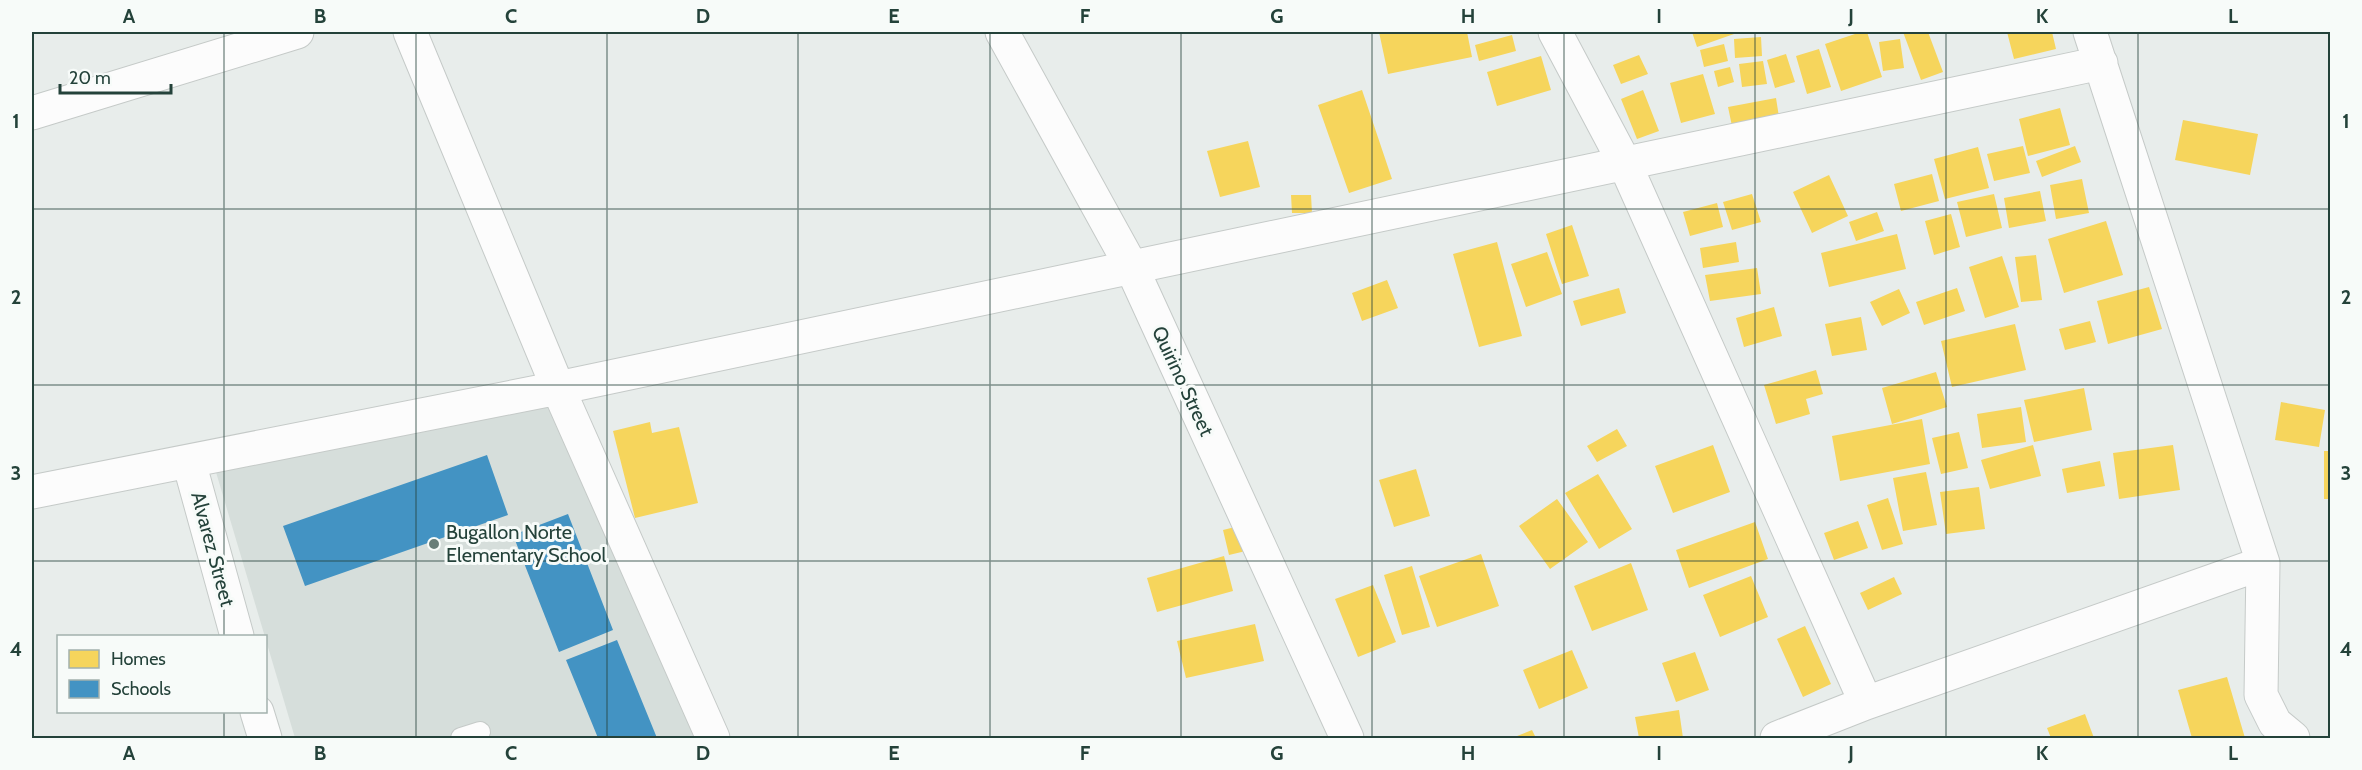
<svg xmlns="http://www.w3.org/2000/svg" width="2362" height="770" font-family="Cabin,sans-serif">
<rect width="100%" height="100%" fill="#e8edeb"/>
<path fill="#d6dedb" d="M560,378l153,360h-418l-85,-286z"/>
<path fill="#f6d55c" d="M1379,32h88l5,25 -84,17z
M1692,32h42v2l-37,13z
M1861,32h6l15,45 -41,14 -16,-47z
M1903,32h25l15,40 -22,8z
M2007,32h45l4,17 -42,10z
M1512,35l4,16 -37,10 -4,-16z
M1761,37l1,19 -27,2 -1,-19z
M1900,39l4,29 -21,3 -4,-29z
M1724,44l4,17 -24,6 -4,-17z
M1819,49l12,38 -24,7 -11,-38z
M1786,54l9,28 -20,6 -8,-28z
M1639,55l9,19 -27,10 -8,-19z
M1541,56l10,34 -54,16 -10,-34z
M1763,61l4,23 -25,3 -3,-23z
M1730,67l4,15 -16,5 -4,-16z
M1703,74l12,40 -34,9 -11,-40z
M1362,90l30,89 -43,14 -31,-88z
M1643,90l16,41 -22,8 -16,-40z
M1776,98l3,19 -47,9 -4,-19z
M2060,108l10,37 -42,11 -9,-37z
M2183,120l75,14 -8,41 -75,-15z
M1248,141l12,46 -40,10 -13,-46z
M2023,146l7,27 -36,8 -7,-27z
M2075,146l6,16 -39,15 -6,-16z
M1978,147l11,41 -44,11 -11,-40z
M1932,174l7,27 -38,10 -7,-27z
M1829,175l19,41 -36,17 -19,-41z
M2082,179l7,34 -33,6 -6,-34z
M2040,191l6,30 -37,7 -5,-30z
M1752,194l9,28 -29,8 -9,-28z
M1994,194l8,34 -36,9 -9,-35z
M1291,195h20l1,18h-20z
M1717,203l6,24 -33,9 -7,-24z
M1877,212l7,19 -28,10 -7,-19z
M1951,214l9,33 -26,8 -9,-34z
M2106,221l17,54 -59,18 -16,-54z
M1572,225l17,51 -27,8 -16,-50z
M1897,234l9,35 -77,18 -8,-34z
M1497,242l25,94 -43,11 -26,-93z
M1736,242l3,20 -36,6 -3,-20z
M1547,252l15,42 -36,13 -15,-43z
M2036,255l6,45 -21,2 -6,-45z
M2002,256l17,51 -34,11 -16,-51z
M1757,268l4,26 -51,7 -5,-26z
M1387,280l11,28 -36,13 -10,-28z
M2149,287l13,42 -54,15 -11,-43z
M1619,288l7,25 -45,13 -8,-25z
M1957,288l8,23 -41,14 -8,-23z
M1899,289l11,24 -28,13 -12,-24z
M1774,307l8,29 -38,11 -8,-29z
M1861,317l6,33 -35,6 -7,-32z
M2090,321l6,21 -31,8 -6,-21z
M2015,324l11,46 -74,17 -11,-46z
M1816,370l7,24 -17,5 4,15 -34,10 -12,-39z
M1936,372l11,35 -55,17 -10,-36z
M2084,388l8,42 -58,12 -10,-42z
M2281,402l44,8 -6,37 -44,-7z
M2021,407l5,35 -44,6 -5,-34z
M1922,419l8,45 -90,17 -8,-45z
M650,422l2,11 27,-6 19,76 -63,15 -22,-87z
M1617,429l10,17 -30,16 -10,-16z
M1959,432l9,36 -27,6 -9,-36z
M1713,445l17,47 -57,21 -18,-47z
M2033,445l8,31 -51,13 -9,-29z
M2173,445l7,45 -61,9 -6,-46z
M2324,451h6v48h-6z
M2100,461l5,25 -38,7 -5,-24z
M1416,469l14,47 -36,11 -15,-47z
M1926,472l11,53 -34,6 -10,-53z
M1598,474l34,55 -33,20 -34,-56z
M1979,487l6,42 -39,5 -6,-42z
M1888,498l15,46 -21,6 -15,-45z
M1557,499l31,43 -38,27 -31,-43z
M1858,521l10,27 -34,12 -10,-27z
M1755,522l13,37 -79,29 -13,-38z
M1243,525l7,25 -21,5 -6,-25z
M1481,554l18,52 -62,21 -18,-51z
M1224,556l9,35 -76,21 -10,-34z
M1631,563l17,47 -56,21 -18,-45z
M1412,566l18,61 -28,8 -18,-60z
M1751,576l17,41 -48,20 -17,-42z
M1894,577l8,17 -34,16 -8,-17z
M1373,585l23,57 -38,15 -23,-58z
M2328,589h2v28h-1z
M1255,624l9,37 -78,17 -9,-37z
M1805,626l26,58 -28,13 -26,-58z
M1572,650l16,38 -49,21 -16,-39z
M1695,652l14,38 -33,12 -14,-39z
M2227,677l18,61h-53l-14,-48z
M1679,710l4,28h-44l-4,-21z
M2085,714l9,24h-43l-4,-10z
M1532,730l4,8h-24z"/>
<path fill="#4393c3" d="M487,455l21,60 -203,71 -22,-60z
M568,514l45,116 -54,22 -46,-117z
M617,640l40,98h-59l-32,-78z"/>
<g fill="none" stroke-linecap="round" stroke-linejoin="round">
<defs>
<path id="lane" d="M461,738l19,-6"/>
<path id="street" d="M410,32l148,356 155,350
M1002,32l129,234 216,472
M1555,32l69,130 242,541
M2090,32l173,531 -2,132 14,28 18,15
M32,113l265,-81
M189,462l48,174
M32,492l526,-104 1543,-325
M257,712l8,26
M1777,738l89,-35 397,-140"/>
</defs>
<use href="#lane" stroke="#c5cac8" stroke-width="22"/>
<use href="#street" stroke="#c5cac8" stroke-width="35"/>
<use href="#lane" stroke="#fcfcfc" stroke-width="20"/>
<use href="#street" stroke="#fcfcfc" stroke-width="33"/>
</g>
<path fill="none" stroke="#24423a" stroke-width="1.5" stroke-opacity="0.55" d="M224,32v604M416,32v706M607,32v706M798,32v706M990,32v706M1181,32v706M1372,32v706M1564,32v706M1755,32v706M1946,32v706M2138,32v706M32,209h2298M32,385h2298M32,561h2298M224,712v26"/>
<circle fill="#697e78" stroke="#f7fbf9" stroke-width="2" cx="434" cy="544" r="6"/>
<g text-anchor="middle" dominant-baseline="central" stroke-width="6" stroke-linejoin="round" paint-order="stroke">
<g font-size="20" fill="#24423a" stroke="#f7fbf9">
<text transform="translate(1183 381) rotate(65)">Quirino Street</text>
<text transform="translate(213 549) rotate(75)">Alvarez Street</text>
</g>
<g font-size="20" fill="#24423a" stroke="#f7fbf9" text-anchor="start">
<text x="446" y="532">Bugallon Norte<tspan x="446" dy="23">Elementary School</tspan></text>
</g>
</g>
<rect width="2362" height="770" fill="none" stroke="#f7fbf9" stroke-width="66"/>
<rect x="57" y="635" width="210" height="78" fill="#f7fbf9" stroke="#a3b1ad" stroke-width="1.5"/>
<rect x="69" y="650" width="30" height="18" fill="#f6d55c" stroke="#a3b1ad" stroke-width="1.5"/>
<text x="111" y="665" font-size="18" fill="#24423a">Homes</text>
<rect x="69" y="680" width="30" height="18" fill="#4393c3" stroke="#a3b1ad" stroke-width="1.5"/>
<text x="111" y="695" font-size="18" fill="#24423a">Schools</text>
<path d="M60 84v9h111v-9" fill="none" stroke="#24423a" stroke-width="3"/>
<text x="69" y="84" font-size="18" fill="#24423a" stroke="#f7fbf9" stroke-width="4.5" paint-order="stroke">20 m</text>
<rect x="33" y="33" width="2296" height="704" fill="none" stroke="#24423a" stroke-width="2"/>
<g font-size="20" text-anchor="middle" font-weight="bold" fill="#24423a">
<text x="129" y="23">A</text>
<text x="320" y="23">B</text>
<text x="511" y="23">C</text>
<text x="703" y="23">D</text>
<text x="894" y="23">E</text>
<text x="1085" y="23">F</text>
<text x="1277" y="23">G</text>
<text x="1468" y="23">H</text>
<text x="1659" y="23">I</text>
<text x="1851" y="23">J</text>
<text x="2042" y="23">K</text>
<text x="2233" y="23">L</text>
<text x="16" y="128">1</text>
<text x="2346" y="128">1</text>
<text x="16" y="304">2</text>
<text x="2346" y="304">2</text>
<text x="16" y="480">3</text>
<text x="2346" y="480">3</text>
<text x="16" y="656">4</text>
<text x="2346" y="656">4</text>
<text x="129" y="760">A</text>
<text x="320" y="760">B</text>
<text x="511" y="760">C</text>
<text x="703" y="760">D</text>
<text x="894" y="760">E</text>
<text x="1085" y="760">F</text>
<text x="1277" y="760">G</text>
<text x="1468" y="760">H</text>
<text x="1659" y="760">I</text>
<text x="1851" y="760">J</text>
<text x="2042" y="760">K</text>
<text x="2233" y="760">L</text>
</g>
</svg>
